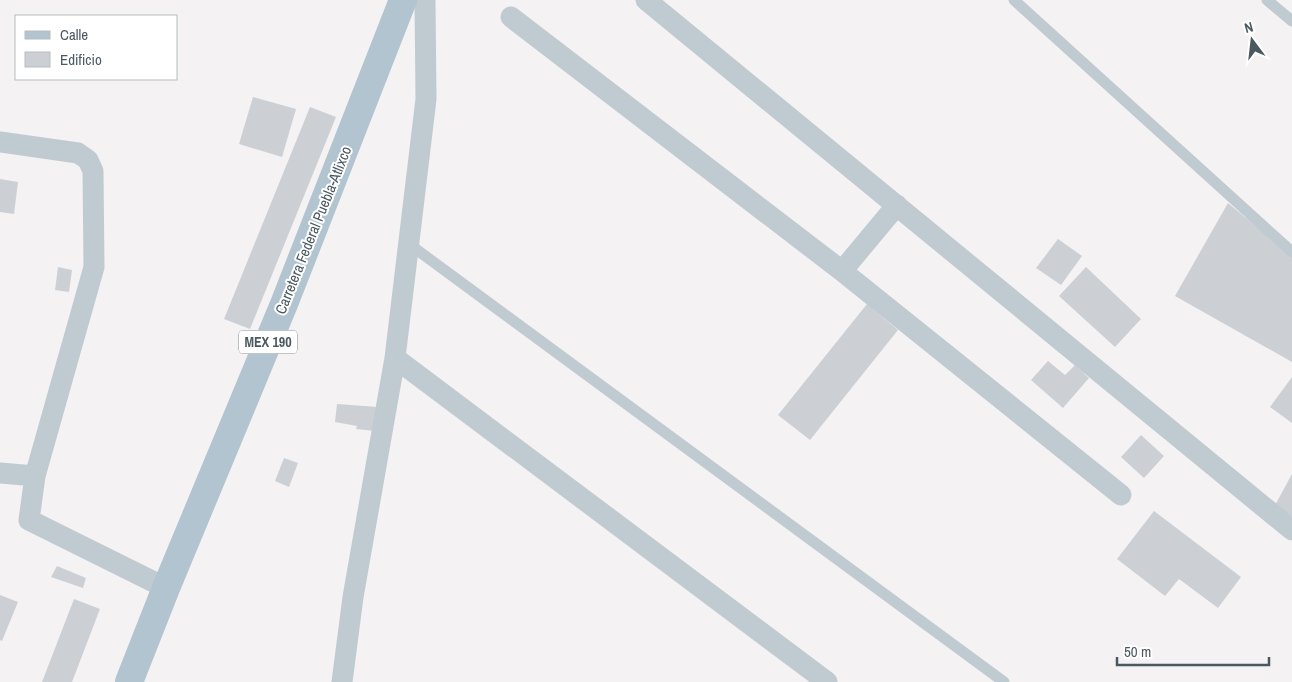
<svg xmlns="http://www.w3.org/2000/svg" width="1292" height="682" font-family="'Archivo Narrow',sans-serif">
<rect width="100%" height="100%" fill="#f4f2f3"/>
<path fill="#ccd0d4" d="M253,97l43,12 -14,48 -43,-13z
M310,107l26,10 -86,212 -26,-10z
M0,179l18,3 -4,32 -14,-2z
M1228,203l64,53v106l-117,-66z
M1058,239l24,17 -21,29 -25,-17z
M58,267l14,3 -3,22 -14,-2z
M1086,267l55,52 -26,28 -56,-51z
M867,304l31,26 -88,110 -32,-25z
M1048,361l17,14 10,-10 14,13 -26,30 -32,-28z
M1292,377v46l-22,-16z
M337,404l41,3 -3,24 -19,-2 1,-3 -22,-4z
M1141,435l23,21 -20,22 -23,-21z
M284,458l14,5 -9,24 -14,-6z
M1292,474v43l-18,-10z
M1154,511l87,66 -23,31 -39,-29 -14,17 -48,-37z
M57,566l29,12 -3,10 -32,-11z
M0,595l18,7 -16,39 -2,-1z
M74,599l26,10 -28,73h-30z"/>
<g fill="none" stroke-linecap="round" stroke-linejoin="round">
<path stroke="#c0cbd1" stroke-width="11" d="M1014,0l278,252
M1267,0l25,21
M409,244l595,438"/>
<path stroke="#c0cbd1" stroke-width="21" d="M646,0l646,530
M511,17l331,254 279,224
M0,142l78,11 10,7 5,11 1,96 -59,209 -6,44 137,68
M842,271l55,-66
M395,358l432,324
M0,473l35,3
M342,682l11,-85 42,-239 31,-259 -1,-99"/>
<path stroke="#b2c4d0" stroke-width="28" d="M129,682l37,-94 118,-284 119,-304"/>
</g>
<g text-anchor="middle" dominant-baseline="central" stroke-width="4" stroke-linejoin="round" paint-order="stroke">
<rect fill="#fff" stroke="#808a90" stroke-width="1" x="239" y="330.5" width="58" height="23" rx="4"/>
<g font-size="14" font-weight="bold" fill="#4a5860">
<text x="268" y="342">MEX 190</text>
</g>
<g font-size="15" fill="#4a5860" stroke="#fff">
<text transform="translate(313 230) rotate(-68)">Carretera Federal Puebla-Atlixco</text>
</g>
</g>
<rect x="15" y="15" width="162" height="65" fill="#ffffff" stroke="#b7bcbf"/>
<rect x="25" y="31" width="25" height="8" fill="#b2c4d0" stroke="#b7bcbf"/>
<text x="60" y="40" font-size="15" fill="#4a5860">Calle</text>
<rect x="25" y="52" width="25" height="15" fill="#ccd0d4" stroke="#b7bcbf"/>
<text x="60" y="65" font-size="15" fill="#4a5860">Edificio</text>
<g transform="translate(1252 40) rotate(345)" stroke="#ffffff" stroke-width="4" paint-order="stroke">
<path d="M0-4L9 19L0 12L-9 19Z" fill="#4a5860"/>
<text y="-8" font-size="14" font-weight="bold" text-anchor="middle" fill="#4a5860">N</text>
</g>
<path d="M1117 657v8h152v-8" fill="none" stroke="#4a5860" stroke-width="2.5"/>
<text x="1124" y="657" font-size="15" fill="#4a5860" stroke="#ffffff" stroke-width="4" paint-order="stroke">50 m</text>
</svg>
